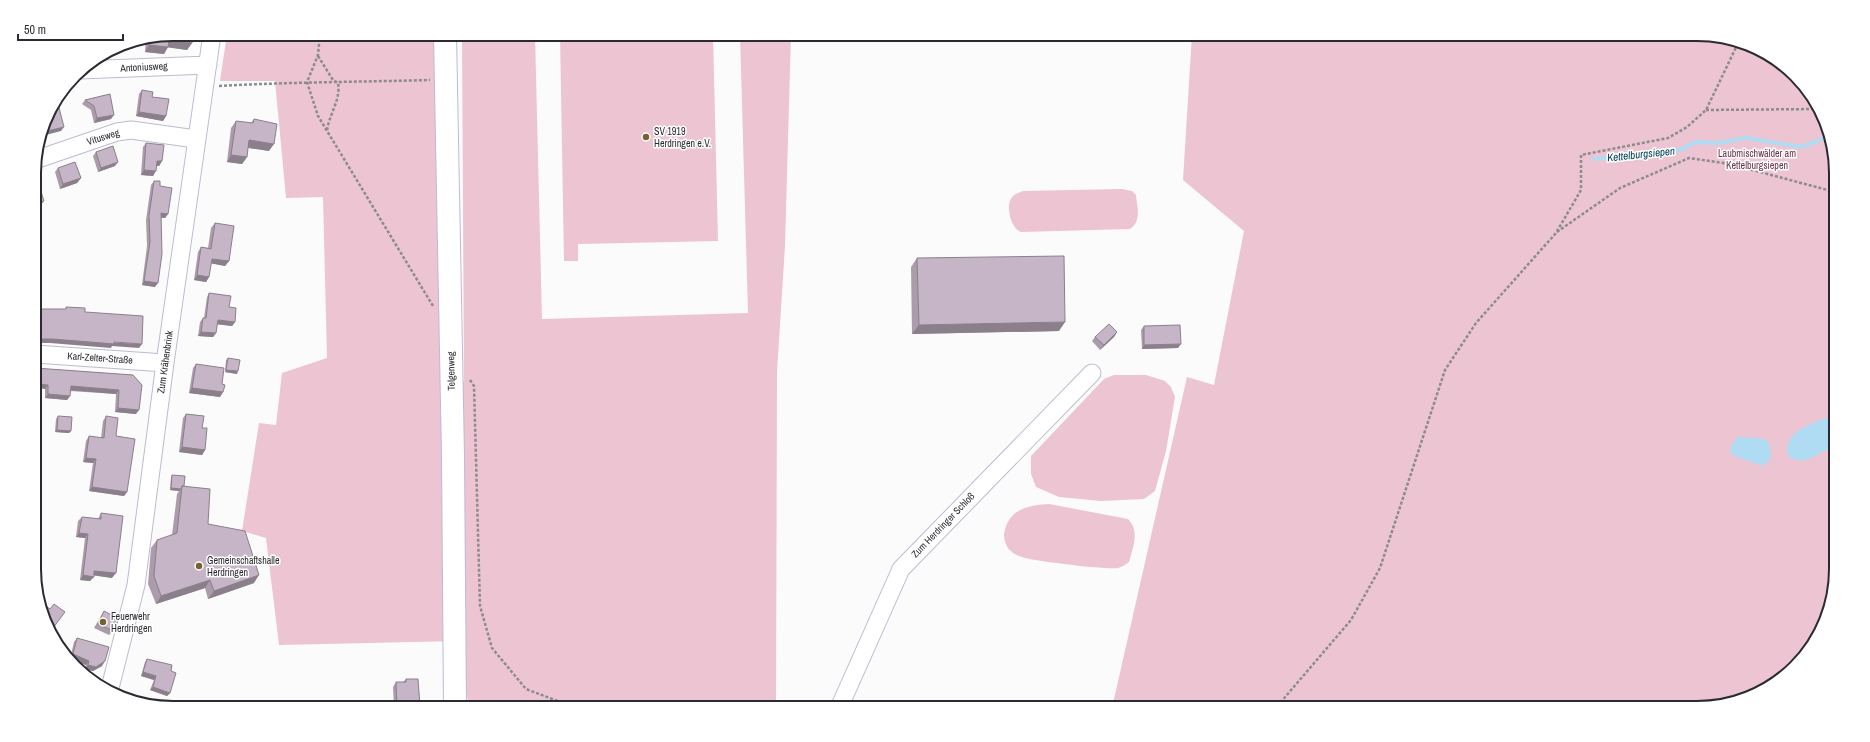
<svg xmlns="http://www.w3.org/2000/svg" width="1870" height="742" font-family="'Archivo Narrow',sans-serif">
<rect width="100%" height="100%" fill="#fbfbfb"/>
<path fill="#edc4d1" d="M227,34h208l6,348 23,-1 -2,-347h73l7,285 206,-6 -8,-279h51l-6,212 -8,126 -1,336h-307l-11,-67 -179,4 -13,-107 -24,-7 17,-108 17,2 6,-52 45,-15 -4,-161 -37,1 -11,-117h-55z
M560,34h153l5,207 -140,3v17h-14z
M1192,34h505l45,7 39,22 26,25 28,67 1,414 -7,45 -22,39 -26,26 -39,22 -36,7h-594l75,-331 27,8 30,-154 -61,-51z
M1122,189l10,2 4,4c1,12 6,26 -6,34l-109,3c-10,-4 -14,-22 -11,-31 2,-6 8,-8 13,-10z
M1114,375h32l19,6 6,6 4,10 -9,54 -11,40 -11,8 -43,2 -42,-4 -23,-10 -5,-13v-18l73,-77z
M1049,504l79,15c12,12 5,28 1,43 -3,2 -7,5 -11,6 -10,2 -86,-7 -96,-11 -4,-1 -8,-3 -11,-6 -4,-2 -7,-11 -7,-16 3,-25 23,-30 45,-31z"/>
<path fill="#afdcf3" d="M1836,415v33c-21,2 -28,21 -48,8 -7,-26 30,-35 48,-41z
M1737,437l21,1 9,2 3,7 1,11 -8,8 -26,-9 -7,-4 1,-6z"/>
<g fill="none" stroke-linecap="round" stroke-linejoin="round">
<path stroke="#afdcf3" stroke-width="4" d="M1594,159l86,-9 16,-8 21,1 29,-5 55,9 26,-10"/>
<defs>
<path id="minor" d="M80,70l128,-5
M35,160l82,-28 14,-2 65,9
M35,354l130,9
M110,688l26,-103 29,-222 47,-329
M839,708l62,-139 191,-196"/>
<path id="secondary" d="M445,34l8,422 2,252"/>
</defs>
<use href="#minor" stroke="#bebbd1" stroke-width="19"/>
<use href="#secondary" stroke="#bebbd1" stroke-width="24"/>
<path stroke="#8c8b90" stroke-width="2.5" stroke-dasharray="3 2" stroke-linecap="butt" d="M320,34l-2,21 -11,27 11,34 115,190
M318,56l15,24 5,3c3,17 -9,31 -11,48
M219,86c70,-4 140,-4 211,-6
M1706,110l110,-1
M1557,232l63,-44 69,-30 41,6 105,28
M470,380l4,6 6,220 12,42 34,41 50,19
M1272,708l8,-5 71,-83 29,-52 65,-198 31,-47 80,-90 25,-43v-35l87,-17 19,-11 19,-17 33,-69"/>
<use href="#minor" stroke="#fff" stroke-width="17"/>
<use href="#secondary" stroke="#fff" stroke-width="22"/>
</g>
<path fill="#aa9caa" d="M173,34l19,9 -5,7 -19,-3 -4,7 -19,-2 1,-13z
M142,90l10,7 14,19 -3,5 -27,-5 3,-22z
M110,94l1,25 -17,4 -3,-13 -9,-6 3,-4z
M254,119l15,32 -21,-3 -1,9 -5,7 -15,-2 4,-34 5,-7 15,2z
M146,143l16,18 -3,5h-3l-3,10 -12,-1 2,-28z
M96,152l19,14 -17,6 -5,-16z
M58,168l23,10 -4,5 -17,6 -5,-17z
M154,181l6,5 8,28 -3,4h-4l-6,69 -13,-2 5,-39 -1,-26 5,-35z
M215,223l14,38 -4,5 -14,-3 -2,14 -3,5 -12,-2 4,-28 3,-5 7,1 3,-20z
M917,258l142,73 -147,3 -1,-67z
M209,293l20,14 6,15 -3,4 -15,-2 -1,9 -3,4 -15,-1 2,-14 3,-4h1l3,-21z
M1144,326l34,22 -36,1 -1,-19z
M1117,332l-3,5 -14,13 -8,-9 3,-4z
M228,358l9,16 -12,-2 1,-12z
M196,364l26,20 1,8 -3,5 -31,-4 4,-25z
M35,368l98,7 3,39 -21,-2 1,-18 -46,-3v5l-3,4 -22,-2v-9z
M186,414l19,36 -3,5 -23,-3 4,-34z
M58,416l13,15 -2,2 -14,-1 1,-13z
M106,416l10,20 11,56 -3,4 -35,-5 4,-28 -10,-1 3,-21 3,-5 12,2 2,-17z
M172,475l12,11 24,38 46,59 -46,16 -3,-11 -49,16 -8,-20 3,-36 6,-8 15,-5 5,-41 2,-3 -9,-1 1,-13z
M101,513l11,65 -18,-3 -4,6 -10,-1 5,-42 -9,-1 2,-16 4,-4 16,2z
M104,611l9,20 -4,4 -15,-7 7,-12z
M77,638l25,28 -9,5 -8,-2 1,-4 -16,-6 4,-17z
M147,659l24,12 -1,22 -3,3 -17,-6 4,-10 -13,-4 4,-14z
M406,679l12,29h-24l-1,-21 3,-5h7z"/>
<path fill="#8b7f8b" d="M169,40l23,3 -5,7 -22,-3z
M149,45l19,2 -4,7 -19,-2z
M139,112l27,4 -3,5 -27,-5z
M114,115l-3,4 -17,4 3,-5z
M64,127l-3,4 -19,5 1,-4z
M249,140l25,4 -5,7 -25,-4z
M231,155l16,2 -5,7 -15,-2z
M157,161h5l-3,5h-5z
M118,162l-3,4 -17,6 3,-4z
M144,170l12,1 -3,5 -12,-1z
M81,178l-4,5 -17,6 3,-5z
M44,201l-3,4 -6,3v-4z
M161,213l7,1 -3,4 -7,-1z
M212,259l17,2 -4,5 -16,-3z
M197,275l12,2 -3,5 -12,-2z
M144,281l14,2 -3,4 -13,-2z
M218,320l17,2 -3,4 -17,-2z
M1065,322l-6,9 -147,3 7,-9z
M201,332l15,1 -3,4 -15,-1z
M1117,332l-3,5 -14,13 4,-5z
M35,339h18l89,5 -3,4 -27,-2 -1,2 -61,-5h-15z
M1181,344l-3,4 -36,1 2,-4z
M226,370l12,1 -1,3 -12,-2z
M36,384l12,1 -3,4 -9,-1z
M71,386l48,4 -3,4 -48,-4z
M192,388l31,4 -3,5 -31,-4z
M48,394l22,2 -3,4 -22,-2z
M118,408l21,2 -3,4 -21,-2z
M57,430l14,1 -2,2 -14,-1z
M182,447l23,3 -3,5 -23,-3z
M86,458l10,1 -3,4 -10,-1z
M92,487l35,5 -3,4 -35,-5z
M171,488l10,1 -2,2 -9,-1z
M79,533l9,1 -3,4 -9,-1z
M94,571l22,2 -4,5 -21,-3z
M83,575l11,2 -4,4 -10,-1z
M259,575l-5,8 -46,16 6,-8z
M210,580l-5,8 -49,16 5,-8z
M73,654l16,7 -3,4 -16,-6z
M105,661l-3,5 -9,5 -8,-2 3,-4z
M143,672l13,4 -2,4 -13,-4z
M153,687l17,6 -3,3 -17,-6z
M412,706h8l-2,2h-8z"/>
<path fill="#c6b5c6" stroke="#8b7f8b" d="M173,34h20l-1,9 -23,-3 -1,7 -19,-2 1,-7z
M142,90l11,2 -1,5 17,2 -3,17 -27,-4z
M110,94l4,21 -17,3 -3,-12 -9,-6z
M57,100l7,27 -21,5 5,-21z
M254,119l23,5 -3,20 -25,-4 -2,17 -16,-2 5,-34 17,2z
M146,143l18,2 -2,16h-5l-1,10 -12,-1z
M113,146l5,16 -17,6 -5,-16z
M75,162l6,16 -18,6 -5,-16z
M34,173h1l9,28 -9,3z
M154,181h6v5l12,2 -4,26 -7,-1 1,41 -4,29 -14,-2 6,-39 -1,-26z
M215,223l19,3 -5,35 -17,-2 -3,18 -12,-2 4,-28 10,2z
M1064,256l1,66 -146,3 -2,-67z
M209,293l22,3 -2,11 7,1 -1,14 -17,-2 -2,13 -15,-1 2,-14h3z
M66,307l19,1v4l58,4 -1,28 -28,-2v2l-61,-5h-18v-30h31z
M1109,324l8,8 -13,13 -9,-8z
M1180,325l1,19 -37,1v-19z
M228,358l12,2 -2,11 -12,-1z
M196,364l28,4 -2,16 3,1 -2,7 -31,-4z
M35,368l98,7 9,10 -3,25 -21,-2 1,-18 -48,-4 -1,10 -22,-2v-9l-12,-1z
M186,414l18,2 -2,12h5l-2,22 -23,-3z
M58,416l14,1 -1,14 -14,-1z
M106,416l12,2 -2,18 19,3 -8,53 -35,-5 4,-28 -10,-1 3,-22 15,2z
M172,475l13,1 -1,10h-2l-1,3 -10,-1z
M182,486l28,3 -2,35 37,7 14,44 -45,16 -4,-11 -49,16 -7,-20 3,-36 20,-7z
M101,513l22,3 -7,57 -22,-2v6l-11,-2 5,-41 -9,-1 3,-16 19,2z
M39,601l11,8 4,-5 11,8 -12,16z
M104,611l15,8 -6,12 -15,-7z
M77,638l32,9 -4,14 -9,6 -8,-2 1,-4 -16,-7z
M147,659l25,6 -1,6 5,2 -6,20 -17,-6 3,-11 -13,-4z
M406,679h12l2,27h-8v2h-15l-1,-26h10z"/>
<g fill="#726330" stroke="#fff" stroke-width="1.5">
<circle cx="646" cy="137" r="4"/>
<circle cx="199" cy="566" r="4"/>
<circle cx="103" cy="622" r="4"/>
</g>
<g text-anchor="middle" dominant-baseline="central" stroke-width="3" stroke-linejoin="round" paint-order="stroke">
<g font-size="10" fill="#2b2a32" stroke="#fff">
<text transform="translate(144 67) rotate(-3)">Antoniusweg</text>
<text transform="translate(103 137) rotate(-17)">Vitusweg</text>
<text transform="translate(100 358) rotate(4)">Karl-Zelter-Straße</text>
<text transform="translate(165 362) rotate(-82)">Zum Krähenbrink</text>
<text transform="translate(451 371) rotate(-91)">Telgenweg</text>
<text transform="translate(943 525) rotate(-46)">Zum Herdringer Schloß</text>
</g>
<g font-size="10" fill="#2b2a32" stroke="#fff" text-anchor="start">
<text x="654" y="131">SV 1919<tspan x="654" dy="12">Herdringen e.V.</tspan></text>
<text x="207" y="560">Gemeinschaftshalle<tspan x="207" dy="12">Herdringen</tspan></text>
<text x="111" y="616">Feuerwehr<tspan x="111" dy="12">Herdringen</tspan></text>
</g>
<g font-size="10" fill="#6a3047" stroke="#fff">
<text x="1757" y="153">Laubmischwälder am<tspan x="1757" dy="12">Kettelburgsiepen</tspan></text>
</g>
<g font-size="11" font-style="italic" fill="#014158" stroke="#fff">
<text transform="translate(1641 154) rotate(-6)">Kettelburgsiepen</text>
</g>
</g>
<path d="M0 0H1870V742H0ZM173 41H1697A132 132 0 0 1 1829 173V569A132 132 0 0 1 1697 701H173A132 132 0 0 1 41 569V173A132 132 0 0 1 173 41Z" fill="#fff" fill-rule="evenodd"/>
<path fill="none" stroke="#2b2a32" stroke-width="2" d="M173 41H1697A132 132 0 0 1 1829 173V569A132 132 0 0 1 1697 701H173A132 132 0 0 1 41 569V173A132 132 0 0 1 173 41Z"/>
<path d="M18 34v6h105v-6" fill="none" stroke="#2b2a32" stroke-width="2"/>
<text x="24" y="34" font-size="12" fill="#2b2a32" stroke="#ffffff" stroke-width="3" paint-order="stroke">50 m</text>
</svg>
